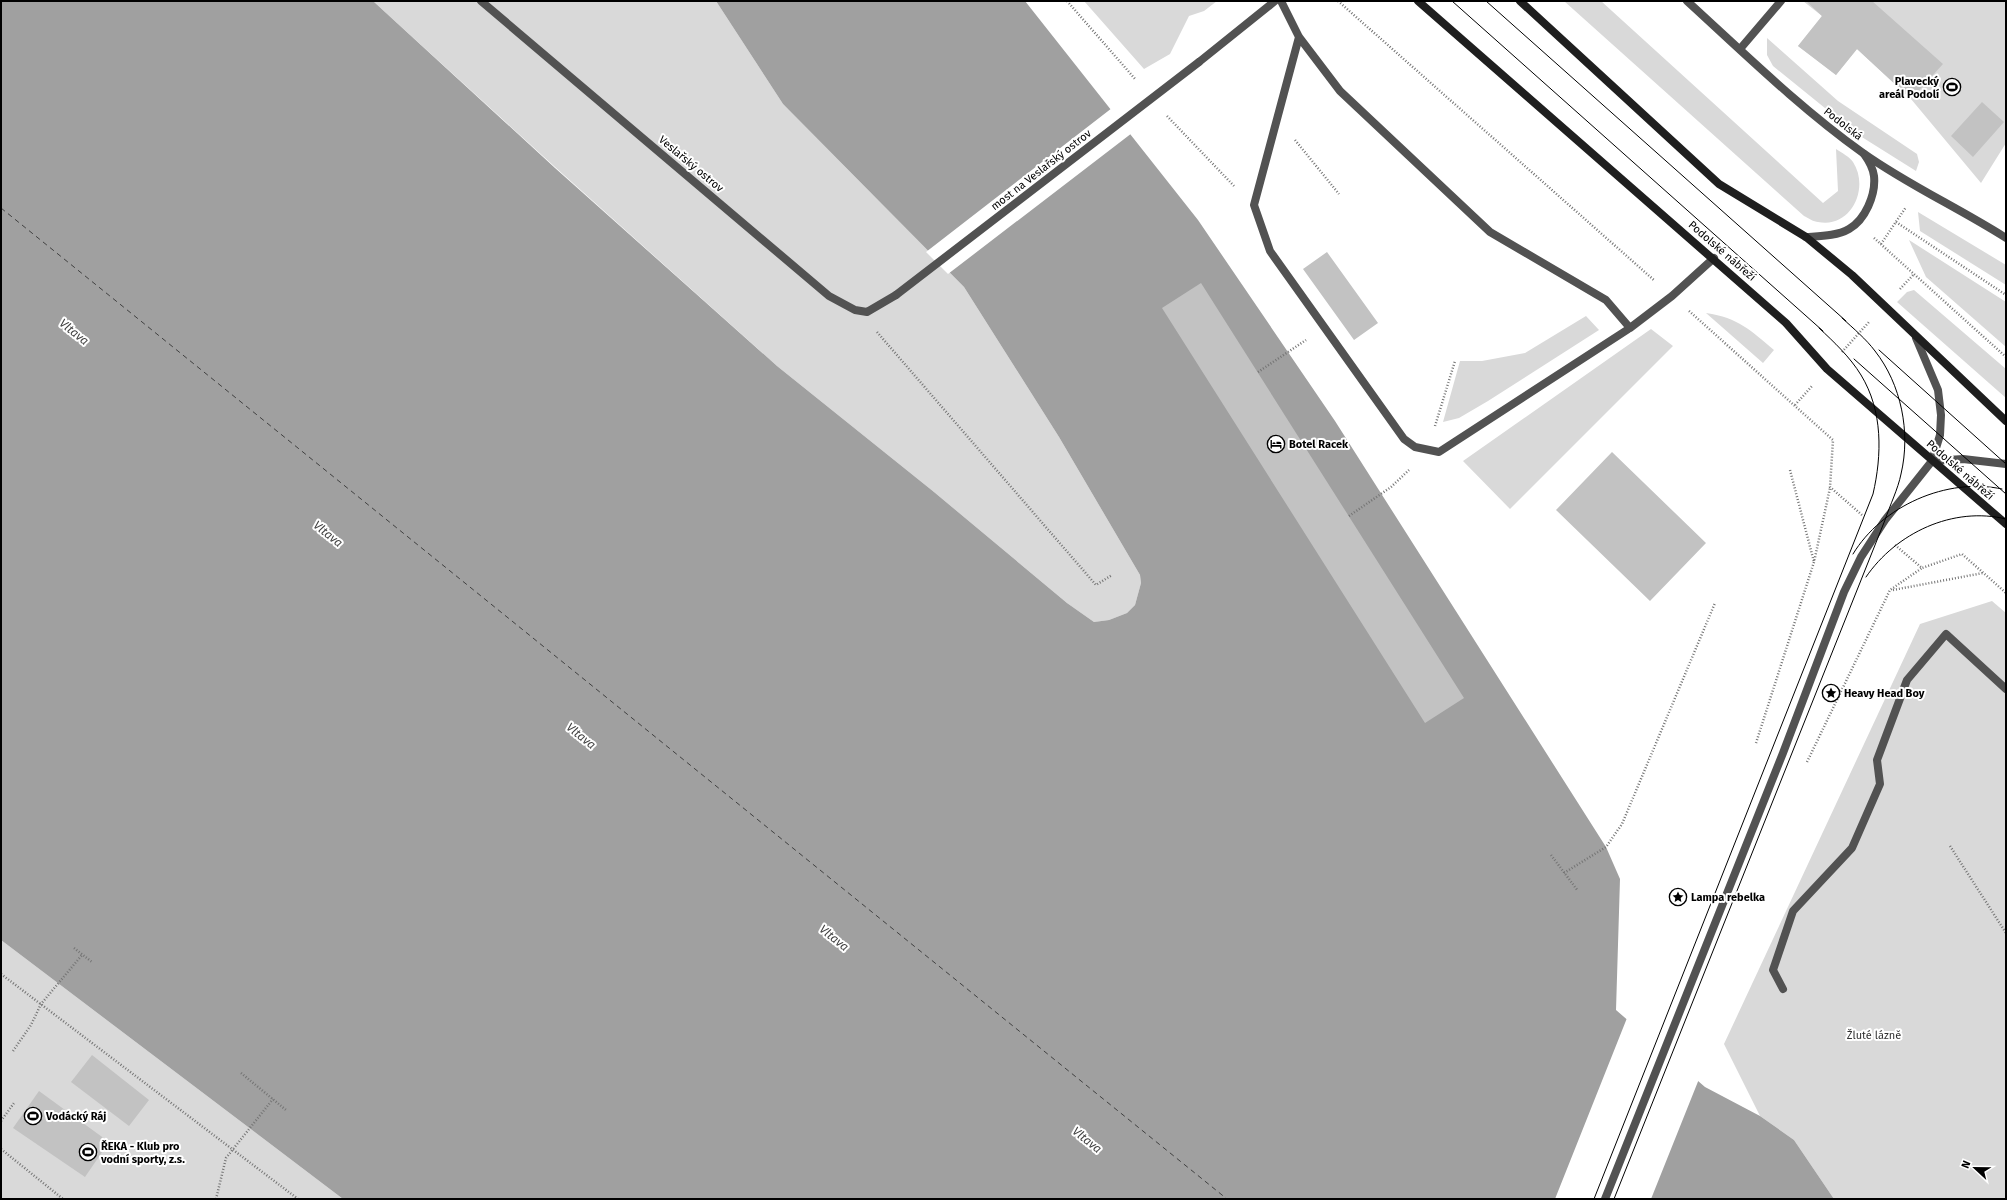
<svg xmlns="http://www.w3.org/2000/svg" width="2007" height="1200" font-family="'Fira Sans',sans-serif">
<rect width="100%" height="100%" fill="#fff"/>
<path fill="#d9d9d9" d="M373,1h343l67,103 181,183 95,150 81,138 1,8 -6,22 -8,8 -18,7 -15,2 -27,-19 -133,-111 -157,-126 -222,-199z
M1084,1h133l-13,10 -15,5 -19,38 -26,15z
M1564,1h37l222,202 15,-12 -2,-42c6,4 14,8 17,13 17,26 -2,67 -35,60 -4,0 -10,-4 -14,-6z
M1803,1h203v142l-25,40 -70,-84 -54,-50 -21,26 -38,-29 24,-30z
M1767,38l71,63 79,53 2,8 -3,9 -59,-37 -84,-68 -6,-11z
M1918,212l88,53v20l-86,-54z
M1909,240l97,62v45l-80,-70z
M1914,290l92,79v29l-109,-96 10,-10z
M1706,313c33,5 44,17 68,37l-11,13z
M1586,316l13,14 -111,71 -29,17 -16,4 17,-61h22l43,-8z
M1651,329l22,17 -163,163 -47,-48z
M1992,601l14,12v586h-172l-40,-59 -34,-24 -36,-72 196,-420z
M1,940l342,259h-342z"/>
<path fill="#a0a0a0" d="M1,1h372l182,167 222,198 157,126 133,111 27,19 15,-2 18,-7 8,-8 6,-22 -1,-8 -81,-138 -95,-150 -181,-183 -67,-103h309l173,219 137,201 271,426 14,32 -4,131 89,77 55,29 34,24 40,59h-1491l-342,-259z"/>
<path fill="#fff" d="M1112,108l20,25 -184,141 -22,-22z
M1627,1018l72,61 -48,120h-96z"/>
<g fill="none" stroke-linecap="round" stroke-linejoin="round">
<path stroke="#414141" stroke-width="1" stroke-dasharray="5 4" stroke-linecap="butt" d="M1,208l1226,991"/>
</g>
<path fill="#c2c2c2" d="M1806,1h66l71,63 -32,35 -54,-50 -21,26 -38,-29 24,-30z
M1982,102l22,20 -31,35 -22,-21z
M1327,252l51,71 -24,17 -51,-71z
M1201,283l263,415 -39,25 -263,-415z
M1612,452l94,91 -56,58 -94,-91z
M92,1055l57,45 -20,26 -58,-44z
M39,1091l70,51 -24,35 -72,-49z"/>
<g fill="none" stroke-linecap="round" stroke-linejoin="round">
<path stroke="#747474" stroke-width="2.5" stroke-dasharray="1 2" stroke-linecap="butt" d="M1067,1l69,79
M1338,1l317,280
M1167,116l67,70
M1295,140l44,54
M1896,222l110,73
M1874,238l132,119
M1881,244l25,-37
M1900,289l14,-15
M1689,311l144,129 -3,47 32,28
M877,332l219,253 16,-10
M1842,352l27,-30
M1258,372l48,-32
M1795,405l17,-19
M1435,426l20,-65
M1790,470l24,92
M1349,516l42,-29 18,-17
M1895,545l27,23 40,-14 44,39
M1893,590l90,-17
M1756,743l58,-181 16,-74
M1807,762l83,-172 32,-22
M1950,846l56,87
M1551,855l27,36
M1564,873l42,-26 16,-23 93,-221
M74,948l18,14
M1,974l297,225
M13,1051l18,-26 10,-21 41,-49
M241,1073l45,37
M1,1121l13,-18
M1,1149l62,50
M216,1199l10,-41 47,-59"/>
<path stroke="#525252" stroke-width="8" d="M1281,1l18,36 41,54 150,141 116,68 24,28 -191,124 -24,-5 -11,-8 -134,-188 -16,-46 45,-168
M1740,49l41,-48
M1806,237c14,-1 31,-1 43,-8 16,-9 27,-34 25,-53 -1,-8 -5,-15 -10,-22
M1630,328l42,-32 42,-38
M1932,461l31,-2 43,5
M1783,989l-10,-19 20,-59 59,-63 28,-64 -3,-24 30,-80 39,-46 60,55
M1605,1199l178,-446 61,-161 17,-35 24,-37 47,-59 8,-26 1,-20 -3,-25 -22,-52"/>
<path stroke="#525252" stroke-width="8" d="M481,1l348,295 26,14 12,2 29,-17
M1687,1c57,52 113,107 176,152 45,32 96,55 143,85
M1199,62l76,-61"/>
<path stroke="#1f1f1f" stroke-width="8" d="M1418,1l368,322 41,46 179,155
M1520,1l199,183 87,53 46,38 154,146"/>
<path stroke="#000" stroke-width="1" d="M1452,1l371,330
M1486,1l360,320
M1879,350l127,114
M1854,359l152,135
M1853,554c29,-48 94,-77 149,-65
M1866,577c30,-44 87,-71 140,-58
M1594,1199l279,-705c9,-39 10,-83 -12,-119 -11,-18 -27,-33 -42,-47
M1614,1199l271,-679c5,-15 13,-31 16,-46 10,-42 0,-90 -26,-123 -9,-12 -21,-22 -33,-33"/>
<path stroke="#525252" stroke-width="8" d="M896,295l303,-233"/>
</g>
<defs>
<symbol id="stadium-ring" viewBox="-11 -11 22 22"><circle r="9.5" fill="#fff" stroke="#000" stroke-width="1.5"/><path d="M0-5a6.5 5 0 1 0 0 10a6.5 5 0 1 0 0-10ZM-3.5-1.8h7v3.6h-7Z" fill="#000"/></symbol>
<symbol id="hotel-ring" viewBox="-11 -11 22 22"><circle r="9.5" fill="#fff" stroke="#000" stroke-width="1.5"/><path d="M-6-4.5h1.5V1H6V5H4.5V3h-9V5H-6ZM-4 0a1.8 1.8 0 1 1 3.6 0ZM.5 0V-2.5h3Q6-2.5 6 0Z" fill="#000"/></symbol>
<symbol id="sight-ring" viewBox="-11 -11 22 22"><circle r="9.5" fill="#fff" stroke="#000" stroke-width="1.5"/><path d="M0-6L1.8-2.2L6-1.7L2.9 1.2L3.7 5.4L0 3.3L-3.7 5.4L-2.9 1.2L-6-1.7L-1.8-2.2Z" fill="#000"/></symbol>
</defs>
<g fill-rule="evenodd">
<use href="#stadium-ring" x="1942" y="77" width="20" height="20"/>
<use href="#hotel-ring" x="1266" y="434" width="20" height="20"/>
<use href="#sight-ring" x="1821" y="683" width="20" height="20"/>
<use href="#sight-ring" x="1668" y="887" width="20" height="20"/>
<use href="#stadium-ring" x="23" y="1106" width="20" height="20"/>
<use href="#stadium-ring" x="78" y="1142" width="20" height="20"/>
</g>
<g text-anchor="middle" dominant-baseline="central" stroke-width="4" stroke-linejoin="round" paint-order="stroke">
<g font-size="11" font-weight="bold" fill="#000" stroke="#fff" text-anchor="start">
<text x="1939" y="81" text-anchor="end">Plavecký<tspan x="1939" dy="13">areál Podolí</tspan></text>
<text x="1289" y="444">Botel Racek</text>
<text x="1844" y="693">Heavy Head Boy</text>
<text x="1691" y="897">Lampa rebelka</text>
<text x="46" y="1116">Vodácký Ráj</text>
<text x="101" y="1146">ŘEKA - Klub pro<tspan x="101" dy="13">vodní sporty, z.s.</tspan></text>
</g>
<g font-size="11" fill="#000" stroke="#fff">
<text transform="translate(1843 124) rotate(38)">Podolská</text>
<text transform="translate(691 164) rotate(40)">Veslařský ostrov</text>
<text transform="translate(1041 170) rotate(-38)">most na Veslařský ostrov</text>
<text transform="translate(1722 251) rotate(41)">Podolské nábřeží</text>
<text transform="translate(1960 470) rotate(41)">Podolské nábřeží</text>
</g>
<g font-size="11" fill="#303030" stroke="#fff">
<text x="1874" y="1035">Žluté lázně</text>
</g>
<g font-size="12" font-style="italic" fill="#414141" stroke="#fff">
<text transform="translate(74 332) rotate(39)">Vltava</text>
<text transform="translate(328 534) rotate(39)">Vltava</text>
<text transform="translate(581 736) rotate(39)">Vltava</text>
<text transform="translate(834 938) rotate(39)">Vltava</text>
<text transform="translate(1087 1140) rotate(39)">Vltava</text>
</g>
</g>
<rect width="2007" height="1200" fill="none" stroke="#000000" stroke-width="4"/>
<g transform="translate(1975 1168) rotate(292)" stroke="#ffffff" stroke-width="3" paint-order="stroke">
<path d="M0-3L7 15L0 10L-7 15Z" fill="#000000"/>
<text y="-6" font-size="11" font-weight="bold" text-anchor="middle" fill="#000000">N</text>
</g>
</svg>
